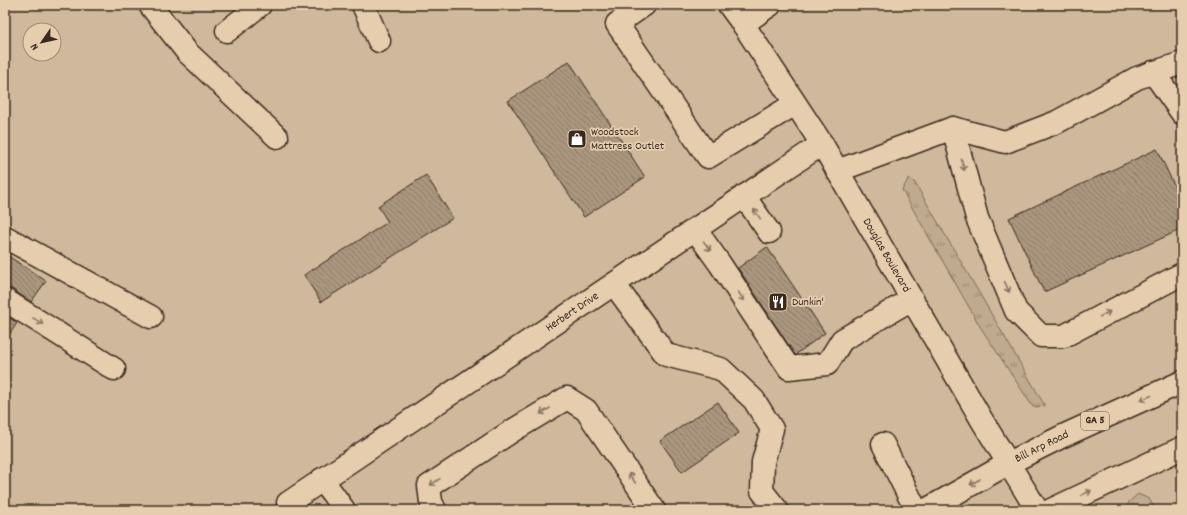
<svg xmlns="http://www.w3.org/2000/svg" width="1187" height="515" font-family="Dekko,sans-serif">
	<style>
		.built { fill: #cfb89b; fill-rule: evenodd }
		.grass { fill: url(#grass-tufts); stroke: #7e6a56 }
		.building { fill: url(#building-back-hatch); stroke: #3b2a1e }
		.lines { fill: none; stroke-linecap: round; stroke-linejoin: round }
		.minor-casing { stroke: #3b2a1e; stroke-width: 25 }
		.major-casing { stroke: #3b2a1e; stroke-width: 25 }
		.minor { stroke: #e5cdae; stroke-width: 22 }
		.major { stroke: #e5cdae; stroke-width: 22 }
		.oneway { stroke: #88735f }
		.labels { text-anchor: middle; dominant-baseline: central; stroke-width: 3.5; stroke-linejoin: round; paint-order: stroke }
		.shield { fill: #e5cdae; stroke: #6e5b49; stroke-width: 1 }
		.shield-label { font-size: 11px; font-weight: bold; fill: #3b2a1e }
		.poi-label { font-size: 12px; fill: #3b2a1e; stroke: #e5cdae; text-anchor: start }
		.street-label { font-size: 12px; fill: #3b2a1e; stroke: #e5cdae }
	</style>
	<defs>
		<pattern id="grass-tufts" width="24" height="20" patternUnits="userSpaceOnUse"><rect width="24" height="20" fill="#c0aa8f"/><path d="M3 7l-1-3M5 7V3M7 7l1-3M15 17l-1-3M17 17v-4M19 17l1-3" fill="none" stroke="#9d8b74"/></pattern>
		<pattern id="building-back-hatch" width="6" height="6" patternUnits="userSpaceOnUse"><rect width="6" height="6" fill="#ab967e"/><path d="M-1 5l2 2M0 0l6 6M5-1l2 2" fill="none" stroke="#8c7b67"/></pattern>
	</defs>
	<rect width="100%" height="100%" fill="#dec6a8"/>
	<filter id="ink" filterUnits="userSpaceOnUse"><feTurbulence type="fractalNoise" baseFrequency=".025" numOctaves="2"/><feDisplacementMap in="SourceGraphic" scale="8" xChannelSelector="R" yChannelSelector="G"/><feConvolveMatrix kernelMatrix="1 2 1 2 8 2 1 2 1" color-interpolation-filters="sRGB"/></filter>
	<g filter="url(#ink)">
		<path class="built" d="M5 5H1182V510H5ZM30 30H54V54H30Z"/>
		<path class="grass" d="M909 178 915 183 1045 406 1033 407 981 328 902 190Z
			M1138 494 1149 499 1156 510H1125L1129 502Z"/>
		<path class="building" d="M569 61 645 177 584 217 508 101Z
			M1157 149 1182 202V229L1044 292 1009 218Z
			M426 175 453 218 321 302 304 275 388 222 378 206Z
			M767 247 825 333 795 355 738 268Z
			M5 254 46 281 31 302 12 289 5 288Z
			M5 315 17 323 5 341Z
			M718 402 739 433 682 472 660 441Z"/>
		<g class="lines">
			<defs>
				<g id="minor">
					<path d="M150 5 187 52 277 137"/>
					<path d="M363 5 379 41"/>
					<path d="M644 5 617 24 708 157 795 104"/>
					<path d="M743 24 770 5"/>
					<path d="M227 31 260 5"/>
					<path d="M1153 72 1182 113"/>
					<path d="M953 128 977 218 1016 311 1041 336H1064L1182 274"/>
					<path d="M837 171 953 128 1005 142 1057 122 1137 78 1182 63"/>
					<path d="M744 196 769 232"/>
					<path d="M695 229 720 264 789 368 827 364 842 340 912 299"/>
					<path d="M5 237 151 317"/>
					<path d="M614 284 666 355 721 369 754 400 772 429 763 462 762 491 777 510"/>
					<path d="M5 300 114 369"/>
					<path d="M883 444 916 510"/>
					<path d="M322 479 344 510"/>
					<path id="s1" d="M293 510 288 503 822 144"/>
					<path d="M435 510 431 502 429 486 512 431 567 398 586 410 654 510"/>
				</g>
				<g id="major">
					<path id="s2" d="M729 5 743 24 822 144 983 422 1037 510"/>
					<path id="s3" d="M926 510 1009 463 1063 436 1182 382"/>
					<path d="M1051 510 1182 448"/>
				</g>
			</defs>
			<use href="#minor" class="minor-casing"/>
			<use href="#major" class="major-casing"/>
			<use href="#minor" class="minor"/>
			<use href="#major" class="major"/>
		</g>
		<defs><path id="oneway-shaft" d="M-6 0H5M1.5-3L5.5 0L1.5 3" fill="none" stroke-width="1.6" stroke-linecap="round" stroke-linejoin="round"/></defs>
		<g class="oneway">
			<use href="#oneway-shaft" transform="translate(963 165) rotate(75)"/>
			<use href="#oneway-shaft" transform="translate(757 214) rotate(-125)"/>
			<use href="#oneway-shaft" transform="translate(707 246) rotate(54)"/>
			<use href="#oneway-shaft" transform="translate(1007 287) rotate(67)"/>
			<use href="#oneway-shaft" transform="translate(741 296) rotate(56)"/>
			<use href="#oneway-shaft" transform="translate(1105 314) rotate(-28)"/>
			<use href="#oneway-shaft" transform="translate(38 321) rotate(32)"/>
			<use href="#oneway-shaft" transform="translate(1146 398) rotate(156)"/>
			<use href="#oneway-shaft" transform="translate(545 411) rotate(150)"/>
			<use href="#oneway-shaft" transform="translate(632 478) rotate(-124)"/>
			<use href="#oneway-shaft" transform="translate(435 482) rotate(146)"/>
			<use href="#oneway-shaft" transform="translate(975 482) rotate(150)"/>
			<use href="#oneway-shaft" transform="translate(1086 493) rotate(-26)"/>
		</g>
	</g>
	<defs>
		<symbol id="shop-square" viewBox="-11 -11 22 22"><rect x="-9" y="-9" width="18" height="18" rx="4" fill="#3b2a1e" stroke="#e5cdae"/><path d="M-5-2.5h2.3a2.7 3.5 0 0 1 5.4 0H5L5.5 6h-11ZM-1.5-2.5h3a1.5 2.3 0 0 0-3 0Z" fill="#fff"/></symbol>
		<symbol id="restaurant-square" viewBox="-11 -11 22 22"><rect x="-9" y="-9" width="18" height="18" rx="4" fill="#3b2a1e" stroke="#e5cdae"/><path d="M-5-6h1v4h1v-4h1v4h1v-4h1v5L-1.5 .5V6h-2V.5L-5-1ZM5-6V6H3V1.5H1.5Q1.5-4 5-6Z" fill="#fff"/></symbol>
	</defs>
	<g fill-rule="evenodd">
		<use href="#shop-square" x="566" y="128" width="22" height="22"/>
		<use href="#restaurant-square" x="767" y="291" width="22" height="22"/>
	</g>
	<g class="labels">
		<rect class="shield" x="1081" y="412" width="28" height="18" rx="3"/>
		<g class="shield-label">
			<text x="1095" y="421">GA 5</text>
		</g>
		<g class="poi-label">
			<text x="591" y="132">Woodstock<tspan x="591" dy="14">Mattress Outlet</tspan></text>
			<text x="792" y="302">Dunkin'</text>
		</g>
		<g class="street-label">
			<text stroke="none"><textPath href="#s2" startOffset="296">Douglas Boulevard</textPath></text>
			<text stroke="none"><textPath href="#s1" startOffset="351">Herbert Drive</textPath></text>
			<text stroke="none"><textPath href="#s3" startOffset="132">Bill Arp Road</textPath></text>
		</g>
	</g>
	<rect width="1187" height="515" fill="none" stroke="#e5cdae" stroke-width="20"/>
	<rect x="10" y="10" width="1167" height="495" fill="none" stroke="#3b2a1e" stroke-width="1.5" filter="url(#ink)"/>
	<g transform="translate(42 42) rotate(236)"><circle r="19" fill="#e5cdae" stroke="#a18c74"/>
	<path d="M0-3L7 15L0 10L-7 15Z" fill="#3b2a1e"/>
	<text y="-6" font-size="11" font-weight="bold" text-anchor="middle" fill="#3b2a1e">N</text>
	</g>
</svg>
